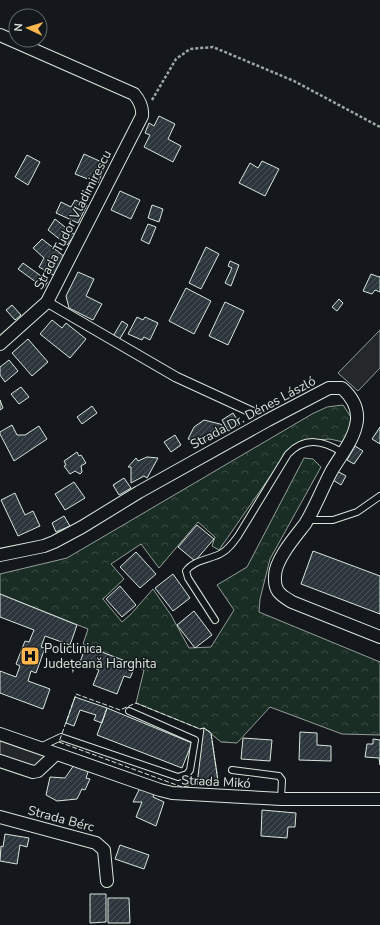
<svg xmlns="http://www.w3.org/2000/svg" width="380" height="925" font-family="'Nunito Sans',sans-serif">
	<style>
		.forest { fill: url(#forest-crowns); stroke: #939e99 }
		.parking { fill: #24282b; stroke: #939e99 }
		.building { fill: url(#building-hatch); stroke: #d8e6dc }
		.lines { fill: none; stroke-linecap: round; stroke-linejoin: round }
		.service-casing { stroke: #d8e6dc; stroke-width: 8 }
		.pedestrian-casing { stroke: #d8e6dc; stroke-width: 11 }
		.minor-casing { stroke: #d8e6dc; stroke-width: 14 }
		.path { stroke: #9da8a2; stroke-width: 2.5; stroke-dasharray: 3 2; stroke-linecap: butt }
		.service { stroke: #14181c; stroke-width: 6 }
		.pedestrian { stroke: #14181c; stroke-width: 9 }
		.minor { stroke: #14181c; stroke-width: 12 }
		.fence { stroke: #d8e6dc; stroke-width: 1; stroke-dasharray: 5 2; stroke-linecap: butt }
		.labels { text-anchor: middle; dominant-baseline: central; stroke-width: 3; stroke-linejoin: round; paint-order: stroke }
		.street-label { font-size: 13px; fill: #d8e6dc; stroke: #14181c }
		.poi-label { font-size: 13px; fill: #d8e6dc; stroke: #14181c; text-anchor: start }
	</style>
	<defs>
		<pattern id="forest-crowns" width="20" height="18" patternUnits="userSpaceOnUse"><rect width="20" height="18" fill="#1a2d24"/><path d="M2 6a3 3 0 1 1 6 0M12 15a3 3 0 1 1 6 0" fill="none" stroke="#3b4b43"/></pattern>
		<pattern id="building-hatch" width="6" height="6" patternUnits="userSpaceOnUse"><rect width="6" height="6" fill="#2c363c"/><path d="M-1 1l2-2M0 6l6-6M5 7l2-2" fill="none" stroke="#4a5358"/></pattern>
	</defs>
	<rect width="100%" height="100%" fill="#14181c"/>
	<path class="forest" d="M343 405 351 417 349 430 343 442 330 439 316 440 285 455 219 550 212 546 215 537 198 522 159 568 141 544 111 564 124 579 103 599 122 622 131 614 153 589 171 615 189 648 211 647 234 610 217 585 247 567 304 458 313 459 321 467 270 559 260 599 259 612 380 662V735L342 734 270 707 237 743 221 742 204 728 200 729 136 703 144 670 83 644 88 629 0 594V574L67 558 312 414 327 407Z"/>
	<path class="parking" d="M380 330V368L358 391 338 373Z
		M0 734 56 754 38 771 0 761Z"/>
	<path class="building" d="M159 116 175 124 168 139 181 146 173 162 144 147 150 135 145 133 149 123 154 126Z
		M84 154 106 164 98 183 75 174Z
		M27 155 40 162 28 185 15 177Z
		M262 161 279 169 265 196 239 183 250 163 258 168Z
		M120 191 140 200 131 219 111 210Z
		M75 200 87 205 78 223 56 213 61 202 71 207Z
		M152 205 163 209 159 222 148 218Z
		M55 219 75 235 67 245 48 230Z
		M148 224 156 227 149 244 141 240Z
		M42 239 65 257 55 276 39 267 44 258 33 248Z
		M206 247 219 254 201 289 189 283Z
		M230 261 239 265 231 286 225 283 232 268 228 266Z
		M23 263 48 281 44 288 18 269Z
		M78 272 94 279 86 296 102 304 93 320 69 308 66 296Z
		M371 274 379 277 380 276V292L375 290 372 294 363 291Z
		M186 288 211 301 194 334 169 321Z
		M339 299 343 303 337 311 332 307Z
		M225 302 244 311 228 345 209 336Z
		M12 305 21 315 15 320 6 310Z
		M137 317 143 320 145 317 158 323 150 340 144 337 142 340 128 334Z
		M52 320 62 328 66 323 86 339 70 358 40 334Z
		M122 321 128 325 118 342 112 338Z
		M28 339 48 362 32 376 12 353Z
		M9 360 18 371 5 382 0 375V367Z
		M21 387 29 397 19 404 11 394Z
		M0 400 3 408 0 410Z
		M92 406 97 413 82 424 77 417Z
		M233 413 240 424 228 431 222 420Z
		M204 420 220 424 222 425 217 435 204 442 188 439 194 427Z
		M12 425 17 435H25L39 426 47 439 14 461 0 434V432Z
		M380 427V444L372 439Z
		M175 435 181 445 171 452 164 442Z
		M355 446 363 451 354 464 347 460Z
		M77 452 79 456 81 455 86 463 81 466 82 472 80 474 75 471 70 474 64 466 66 465 64 461Z
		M147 457 158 458 147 478 144 476 131 483V467H128L136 458 138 461Z
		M337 471 346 476 341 485 333 480Z
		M124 478 131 488 119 495 113 485Z
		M74 482 85 498 65 510 55 494Z
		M15 493 25 515 33 511 40 526 18 536 1 500Z
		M64 516 70 526 56 532 52 523Z
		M197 525 214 539 195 561 178 547Z
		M313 551 380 576V614L301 584Z
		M136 552 156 574 140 588 120 567Z
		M173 574 190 598 173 611 155 588Z
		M120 586 136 605 122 617 106 599Z
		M0 594 77 625 70 645 45 636 41 647 45 648 36 673 31 671 28 681 50 689 43 709 0 693V671L16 677 20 666 16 664 25 641 29 642 34 630 0 617Z
		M194 611 212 635 195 648 177 625Z
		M86 646 136 665 130 678 124 676 117 694 93 685 99 670 80 662Z
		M75 697 107 708 102 723 94 720 96 715 80 710 74 726 66 723Z
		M107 708 192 743 182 768 97 735Z
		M204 728 211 733 218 781 197 784Z
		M300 732 317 733V745L331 746V761L299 760Z
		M243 738 272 740 270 761 241 759Z
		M373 739 380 740V765L379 758 365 757 367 744H373Z
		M74 765 89 769 86 778 90 779 85 790 82 789 77 799 57 801 46 795 50 777 65 778Z
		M140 788 154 793 153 797 164 802 156 826 136 817 142 802H133Z
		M262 810 296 813 295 827H288L287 838 261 836Z
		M5 834 29 838 27 847 20 845 17 864 0 861 1 846 3 847Z
		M120 845 149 855 144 869 115 859Z
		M90 894H106V922L90 923Z
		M108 898H129L130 923H108Z"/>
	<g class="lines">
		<defs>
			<path id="service" d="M308 520H333L357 512 380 496
				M215 620 188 578 186 571C194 560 208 560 220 554 228 550 233 543 238 536L288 454C305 436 323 441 342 452
				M40 747 61 737 178 777 187 774 190 770 195 740 129 711
				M232 770 279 776 282 780 281 799"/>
			<path id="pedestrian" d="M47 302 176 377 252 412"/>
			<path id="minor" d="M0 35 134 94C140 101 143 107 142 116L47 302 0 344
				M0 555 44 546 54 542 82 527 139 492 268 420 329 388H342C351 396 358 407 357 420 355 439 340 456 331 472 322 489 315 508 305 524 295 537 275 560 275 576 274 592 281 595 292 602L380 637
				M0 734 160 790 172 793 281 799H380
				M0 761 33 772 38 771 56 754
				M0 817 96 843 104 850 107 881"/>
		</defs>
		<use href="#service" class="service-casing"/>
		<use href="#pedestrian" class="pedestrian-casing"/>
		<use href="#minor" class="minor-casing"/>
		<path class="path" d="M152 100 176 59 190 49 213 47 294 81 380 127"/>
		<use href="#service" class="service"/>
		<use href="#pedestrian" class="pedestrian"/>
		<use href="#minor" class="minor"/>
		<path class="fence" d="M76 694 120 710 136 703 200 729 204 728 211 733 218 781 182 787 59 742Z"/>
	</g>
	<defs>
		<symbol id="hospital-square" viewBox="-11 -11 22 22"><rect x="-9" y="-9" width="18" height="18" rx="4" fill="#ffb74d" stroke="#14181c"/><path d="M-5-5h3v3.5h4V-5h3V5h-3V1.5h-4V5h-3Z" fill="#111"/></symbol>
	</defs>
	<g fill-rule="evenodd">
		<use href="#hospital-square" x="19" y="645" width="22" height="22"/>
	</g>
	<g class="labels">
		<g class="street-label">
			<text transform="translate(73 220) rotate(-63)">Strada Tudor Vladimirescu</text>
			<text transform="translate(253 413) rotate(-28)">Strada Dr. Dénes László</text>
			<text transform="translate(216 782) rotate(3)">Strada Mikó</text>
			<text transform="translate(61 819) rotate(15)">Strada Bérc</text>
		</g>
		<g class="poi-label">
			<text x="44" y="649">Policlinica<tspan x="44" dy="15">Județeană Harghita</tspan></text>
		</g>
	</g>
	<g transform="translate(28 28) rotate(274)"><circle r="19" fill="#14181c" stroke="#626a69"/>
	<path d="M0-3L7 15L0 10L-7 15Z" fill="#ffb74d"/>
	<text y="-6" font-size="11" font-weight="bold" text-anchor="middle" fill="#d8e6dc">N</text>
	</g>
</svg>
